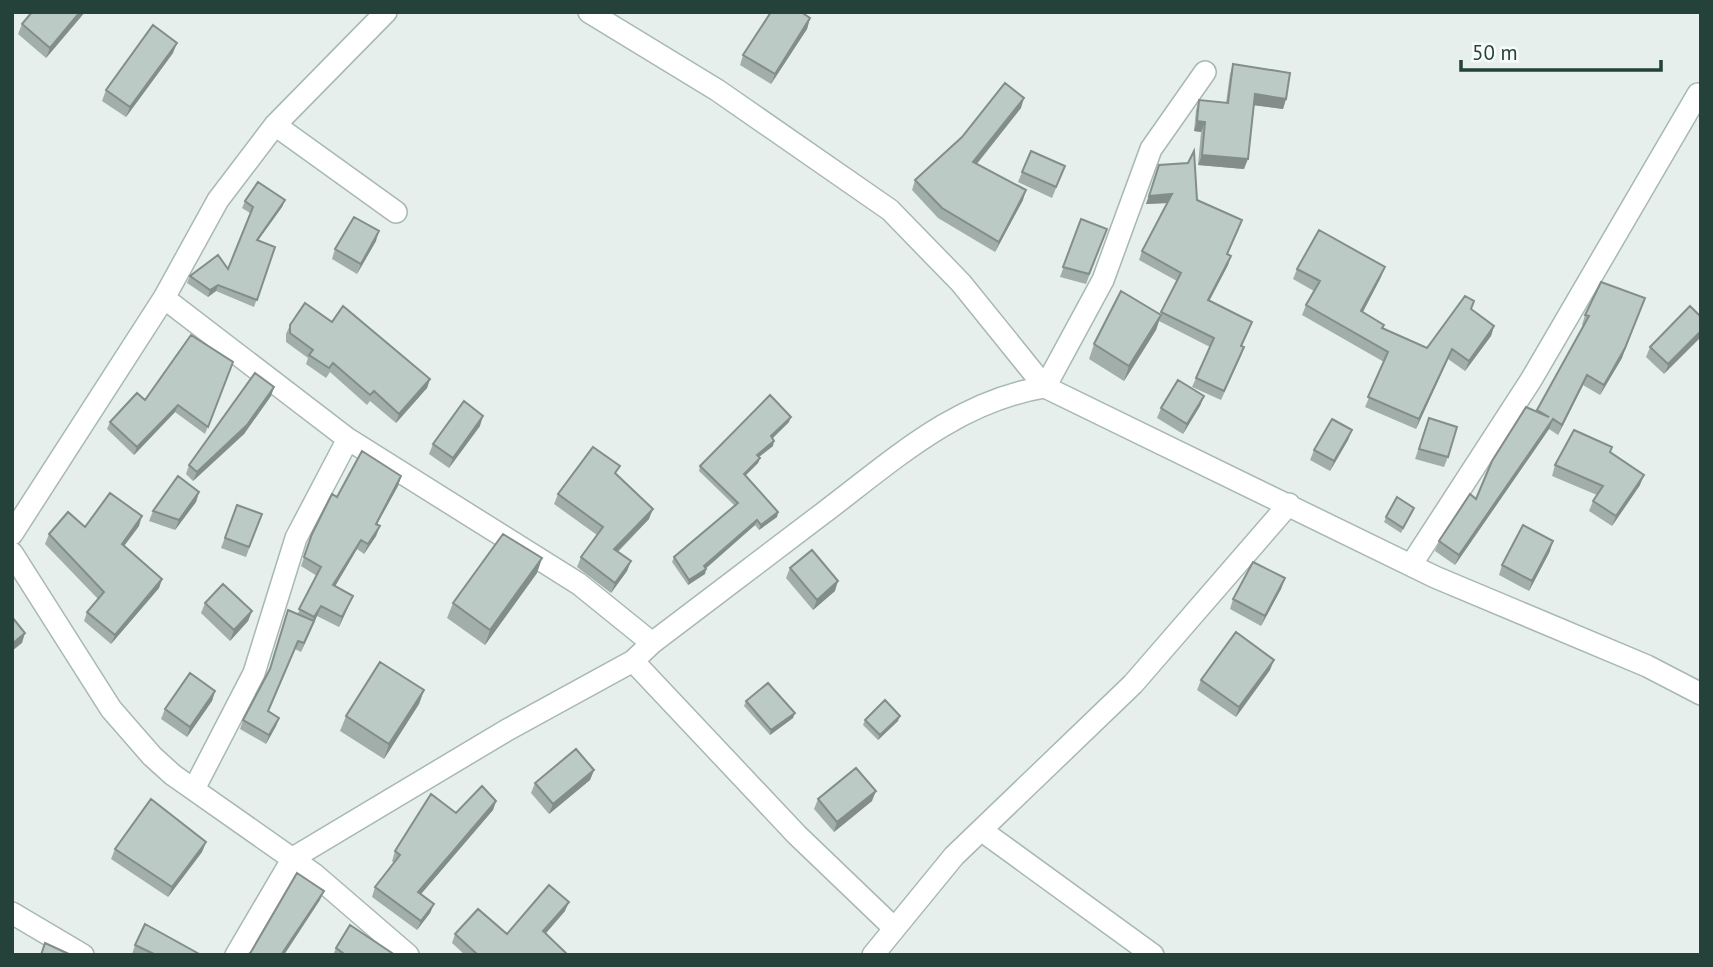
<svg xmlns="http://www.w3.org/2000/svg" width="1713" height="967" font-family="'PT Sans',sans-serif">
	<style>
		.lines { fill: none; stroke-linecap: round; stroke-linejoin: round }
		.minor-casing { stroke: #a8b8b2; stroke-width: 24 }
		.minor { stroke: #fff; stroke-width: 21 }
		.wall { fill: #a1aea9 }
		.shaded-wall { fill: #838d89 }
		.building { fill: #bbcac4; stroke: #838d89; stroke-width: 2 }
	</style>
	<rect width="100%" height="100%" fill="#e6efeb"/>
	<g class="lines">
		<defs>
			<path id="minor" d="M589 12 717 90 890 210 961 283 1045 387 1435 577 1647 666 1701 694
				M275 125 396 212
				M164 298 348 439 579 584 652 643
				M12 534 164 298 218 200 275 125 386 12
				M12 553 111 709 152 756 173 775 314 874 408 955
				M1411 565 1531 380 1698 94
				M633 661 797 835 894 928
				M194 789 254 673 296 538 348 439
				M981 830 1153 955
				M12 913 83 955
				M236 955 293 858 507 730 633 661 652 643C709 600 765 557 822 514 891 462 956 401 1045 387L1103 280 1151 149 1205 72
				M873 955 954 856 1133 684 1289 504"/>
		</defs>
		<use href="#minor" class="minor-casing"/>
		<use href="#minor" class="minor"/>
	</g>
	<path class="wall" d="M32 12H85L46 58 18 34 22 24Z
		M810 18 807 29 771 84 740 65 743 55Z
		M173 53 126 117 102 101 106 90Z
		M1233 64 1286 99 1283 109 1254 105 1244 169 1198 165 1201 132 1194 131 1196 110 1199 100 1226 103 1230 74Z
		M1021 108 977 164 1023 200 995 252 938 218 912 190 915 180Z
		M1159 165 1197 200 1239 229 1227 254 1231 256 1228 265 1209 301 1249 330 1241 346 1244 347 1241 356 1221 400 1192 387 1210 347 1159 321 1156 330 1124 381 1089 359 1094 344 1160 315 1177 281 1139 260 1142 251 1167 203 1146 204Z
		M1022 172 1061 176 1052 198 1018 182Z
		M285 200 282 207 258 240 275 247 254 307 216 291 208 297 187 283 190 276 228 269 250 213 242 208 245 201Z
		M1081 219 1107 229 1086 284 1060 277Z
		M376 241 357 274 332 259 335 249Z
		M1297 269 1381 277 1363 312 1384 325 1383 328 1427 348 1471 309 1494 326 1491 336 1465 371 1448 359 1416 429 1365 407 1384 362 1302 315 1306 305 1314 291 1293 279Z
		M1601 282 1622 358 1600 395 1583 385 1558 435 1549 429 1455 565 1435 551 1439 541 1476 499 1537 411 1584 326 1582 325 1585 315Z
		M1690 306 1664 374 1646 357 1650 347Z
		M332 322 430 379 427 388 396 423 370 401 367 405 330 372 326 378 306 364 308 358 286 342V334L290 325Z
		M233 362 205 434 175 412 134 455 107 429 110 422 145 400Z
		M274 387 271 396 244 434 193 481 186 474 189 465Z
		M1204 396 1200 406 1183 434 1157 418 1161 408Z
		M789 422 772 438 773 446 759 457 760 458 758 463 745 476 778 512 777 517 759 530 755 525 706 568 705 574 688 585 672 562 674 557 735 506 699 471 700 466Z
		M480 426 449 468 429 454 433 444Z
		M1425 429 1448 457 1444 467 1415 459Z
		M1352 430 1348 440 1330 471 1310 460 1314 450Z
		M1610 452 1640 485 1612 526 1589 511 1593 501 1597 495 1552 476 1555 465Z
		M617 475 649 519 618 552 631 561 627 571 611 593 577 567 581 557 597 535 554 504 558 494Z
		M401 476 398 486 377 524 380 526 376 536 364 554 357 549 335 586 353 596 339 627 317 616 301 652 295 649 269 711 279 718 276 726 266 744 240 729 243 720 317 576 301 566 312 534 337 497Z
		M199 492 196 502 175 530 149 521 153 511Z
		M237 505 262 514 246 557 221 548Z
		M1414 508 1401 533 1384 522 1386 517Z
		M139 526 124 546 162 579 159 588 111 644 84 621 87 612 98 599 45 544 49 534 85 527Z
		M1550 551 1529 591 1499 575 1502 565Z
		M542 558 537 573 485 645 447 618 453 603Z
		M790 568 835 591 813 610 786 578Z
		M1285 578 1281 589 1261 626 1230 609 1233 599Z
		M205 603 252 611 248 621 230 641 201 613Z
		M1270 670 1236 717 1197 690 1201 680Z
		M424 690 419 704 384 759 340 731 346 716Z
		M215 691 212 701 187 737 161 719 165 709Z
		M746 701 793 718 770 735 744 706Z
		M865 720 898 721 878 740 863 725Z
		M594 770 590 780 549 814 531 793 535 783Z
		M818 799 872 801 834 832 814 809Z
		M496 801 493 810 421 894 434 904 430 913 417 930 372 897 375 887 394 863 392 861 395 851 456 813Z
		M206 842 202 852 168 897 111 859 115 849Z
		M565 911 546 933 568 955H465L452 943 455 934H507Z
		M135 945 201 955H133L132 954Z
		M336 948 395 955H333Z"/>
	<path class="shaded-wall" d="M80 12H85L46 58 50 48Z
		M810 18 807 29 771 84 775 74Z
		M177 43 173 53 126 117 130 107Z
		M1255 94 1286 99 1283 109 1252 105Z
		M1024 98 1021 108 970 172 973 162Z
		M1197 121 1205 122 1201 132 1194 131Z
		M1202 155 1248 159 1244 169 1198 165Z
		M1026 190 1023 200 995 252 999 242Z
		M1172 194 1168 203 1146 204 1149 196Z
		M285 200 282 207 254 246 257 240Z
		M379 231 376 241 357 274 361 264Z
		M1231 256 1228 265 1205 309 1208 300Z
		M1385 267 1381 277 1358 321 1361 311Z
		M218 285 216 291 208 297 210 290Z
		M1641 308 1622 358 1600 395 1604 385Z
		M1161 315 1156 330 1124 381 1129 366Z
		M1494 326 1491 336 1465 371 1469 361Z
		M1701 331V337L1664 374 1668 364Z
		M1452 349 1448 359 1416 429 1419 419Z
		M1587 375 1583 385 1558 435 1562 425Z
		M430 379 427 388 396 423 399 414Z
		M274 387 271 396 244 434 193 481 197 472Z
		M1204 396 1200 406 1183 434 1187 424Z
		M178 405 175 412 134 455 137 447Z
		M483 416 480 426 449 468 453 458Z
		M791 417 789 422 769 442 771 436Z
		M1553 419 1549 429 1455 565 1459 555Z
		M1352 430 1348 440 1330 471 1334 461Z
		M774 441 773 446 755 460 757 455Z
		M760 458 758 463 742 479 744 474Z
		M1644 475 1640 485 1612 526 1616 516Z
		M401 476 398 486 372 533 376 524Z
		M199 492 196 502 175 530 179 520Z
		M653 509 649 519 610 559 614 549Z
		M778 512 777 517 759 530 761 525Z
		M142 516 139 526 118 554 122 544Z
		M757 520 755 525 703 571 704 566Z
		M380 526 376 536 364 554 368 544Z
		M361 540 357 549 330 595 333 585Z
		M1553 541 1550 551 1529 591 1532 581Z
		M542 558 537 573 485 645 490 630Z
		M631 561 627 571 611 593 615 583Z
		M706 569 705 574 688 585 689 580Z
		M1285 578 1281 589 1261 626 1265 616Z
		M162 579 159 588 111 644 115 635Z
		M838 581 835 591 813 610 817 600Z
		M353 596 349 605 339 627 342 617Z
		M321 606 317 616 301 652 314 617Z
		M252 611 248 621 230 641 234 630Z
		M25 633 22 643 12 651V644Z
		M1274 660 1270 670 1236 717 1239 707Z
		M424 690 419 704 384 759 389 744Z
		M215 691 212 701 187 737 190 727Z
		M795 713 793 718 770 735 771 730Z
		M900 716 898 721 878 740 880 735Z
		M279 718 276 726 266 744 269 735Z
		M594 770 590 780 549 814 553 804Z
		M876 791 872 801 834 832 837 822Z
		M496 801 493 810 415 901 418 892Z
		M206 842 202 852 168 897 172 887Z
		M324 891 320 900 284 955H281Z
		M569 902 565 911 540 940 543 931Z
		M434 904 430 913 417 930 421 921Z"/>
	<path class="building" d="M32 12H80L50 48 22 24Z
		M771 12H801L810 18 775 74 743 55Z
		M153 25 177 43 130 107 106 90Z
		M1233 64 1290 73 1286 99 1255 94 1248 159 1202 155 1205 122 1197 121 1199 100 1228 103Z
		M1005 83 1024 98 973 162 1026 190 999 242 942 208 915 180 962 137Z
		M1031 151 1065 166 1056 187 1022 172Z
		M1194 151 1197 200 1242 220 1227 254 1231 256 1208 300 1252 322 1241 346 1244 347 1224 391 1196 378 1214 338 1161 312 1181 273 1142 251 1172 194 1149 196 1159 165 1188 163Z
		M258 182 285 200 257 240 275 247 257 300 218 285 210 290 190 276 218 255 228 269 253 207 245 201Z
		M354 217 379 231 361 264 335 249Z
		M1081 219 1107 229 1089 274 1063 267Z
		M1319 230 1385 267 1361 311 1384 325 1382 328 1427 348 1465 296 1474 301 1471 309 1494 326 1469 361 1452 349 1419 419 1368 397 1388 352 1306 305 1320 281 1297 269Z
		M1601 282 1645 298 1625 348 1604 385 1587 375 1562 425 1553 419 1459 555 1439 541 1470 494 1476 499 1492 461 1526 407 1549 417 1537 410 1589 316 1585 315Z
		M1121 291 1161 315 1129 366 1094 344Z
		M305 303 332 322 343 306 430 379 399 414 374 391 370 395 333 363 329 368 309 355 313 350 290 333V325Z
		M1690 306 1701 317V331L1668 364 1650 347Z
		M191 335 233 362 208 427 178 405 137 447 110 422 137 393 145 400Z
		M255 373 274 387 247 425 197 472 189 465Z
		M1178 380 1204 396 1187 424 1161 408Z
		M770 395 791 417 771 436 774 441 757 455 760 458 744 474 778 512 761 525 757 520 704 566 706 569 689 580 674 557 738 503 700 466Z
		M464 401 483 416 453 458 433 444Z
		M1429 418 1457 427 1448 457 1419 449Z
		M1332 419 1352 430 1334 461 1314 450Z
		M1574 430 1612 447 1610 452 1644 475 1616 516 1593 501 1603 486 1555 465Z
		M593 447 620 466 615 473 653 509 614 549 631 561 615 583 581 557 603 527 558 494Z
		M362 451 401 476 376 524 380 526 368 544 361 540 333 585 353 596 342 617 321 606 314 617 299 609 321 567 304 557 312 534 332 494 337 497Z
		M178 476 199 492 179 520 153 511Z
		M110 493 142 516 122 544 162 579 115 635 87 612 104 592 49 534 68 512 85 527Z
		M1397 497 1414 508 1403 528 1386 517Z
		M237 505 262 514 249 547 225 538Z
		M1523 525 1553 541 1532 581 1502 565Z
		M503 534 542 558 490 630 453 603Z
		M812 550 838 581 817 600 790 568Z
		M1253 562 1285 578 1265 616 1233 599Z
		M223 584 252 611 234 630 205 603Z
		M288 610 314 621 304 643 298 641 268 711 279 718 269 735 243 720 270 669Z
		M12 617 25 633 12 644Z
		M1236 632 1274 660 1239 707 1201 680Z
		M380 662 424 690 389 744 346 716Z
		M190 673 215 691 190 727 165 709Z
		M768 683 795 713 771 730 746 701Z
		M885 700 900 716 880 735 865 720Z
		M576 749 594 770 553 804 535 783Z
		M856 768 876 791 837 822 818 799Z
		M482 786 496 801 418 892 434 904 421 921 375 887 400 855 395 851 431 794 456 813Z
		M151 799 206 842 172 887 115 849Z
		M297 873 324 891 281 955H248L251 952Z
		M549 885 569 902 543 931 568 955H478L455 934 478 909 507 934Z
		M145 924 201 955H156L135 945Z
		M350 925 395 955H342L343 953 336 948Z
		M45 943 71 955H41Z"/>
	<rect width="1713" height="967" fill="none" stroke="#24423a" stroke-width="28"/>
	<path d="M1461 60v10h200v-10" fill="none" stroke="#24423a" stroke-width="3.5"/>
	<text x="1472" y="60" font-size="21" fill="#24423a" stroke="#f7fbf9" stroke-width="5" paint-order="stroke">50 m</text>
</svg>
